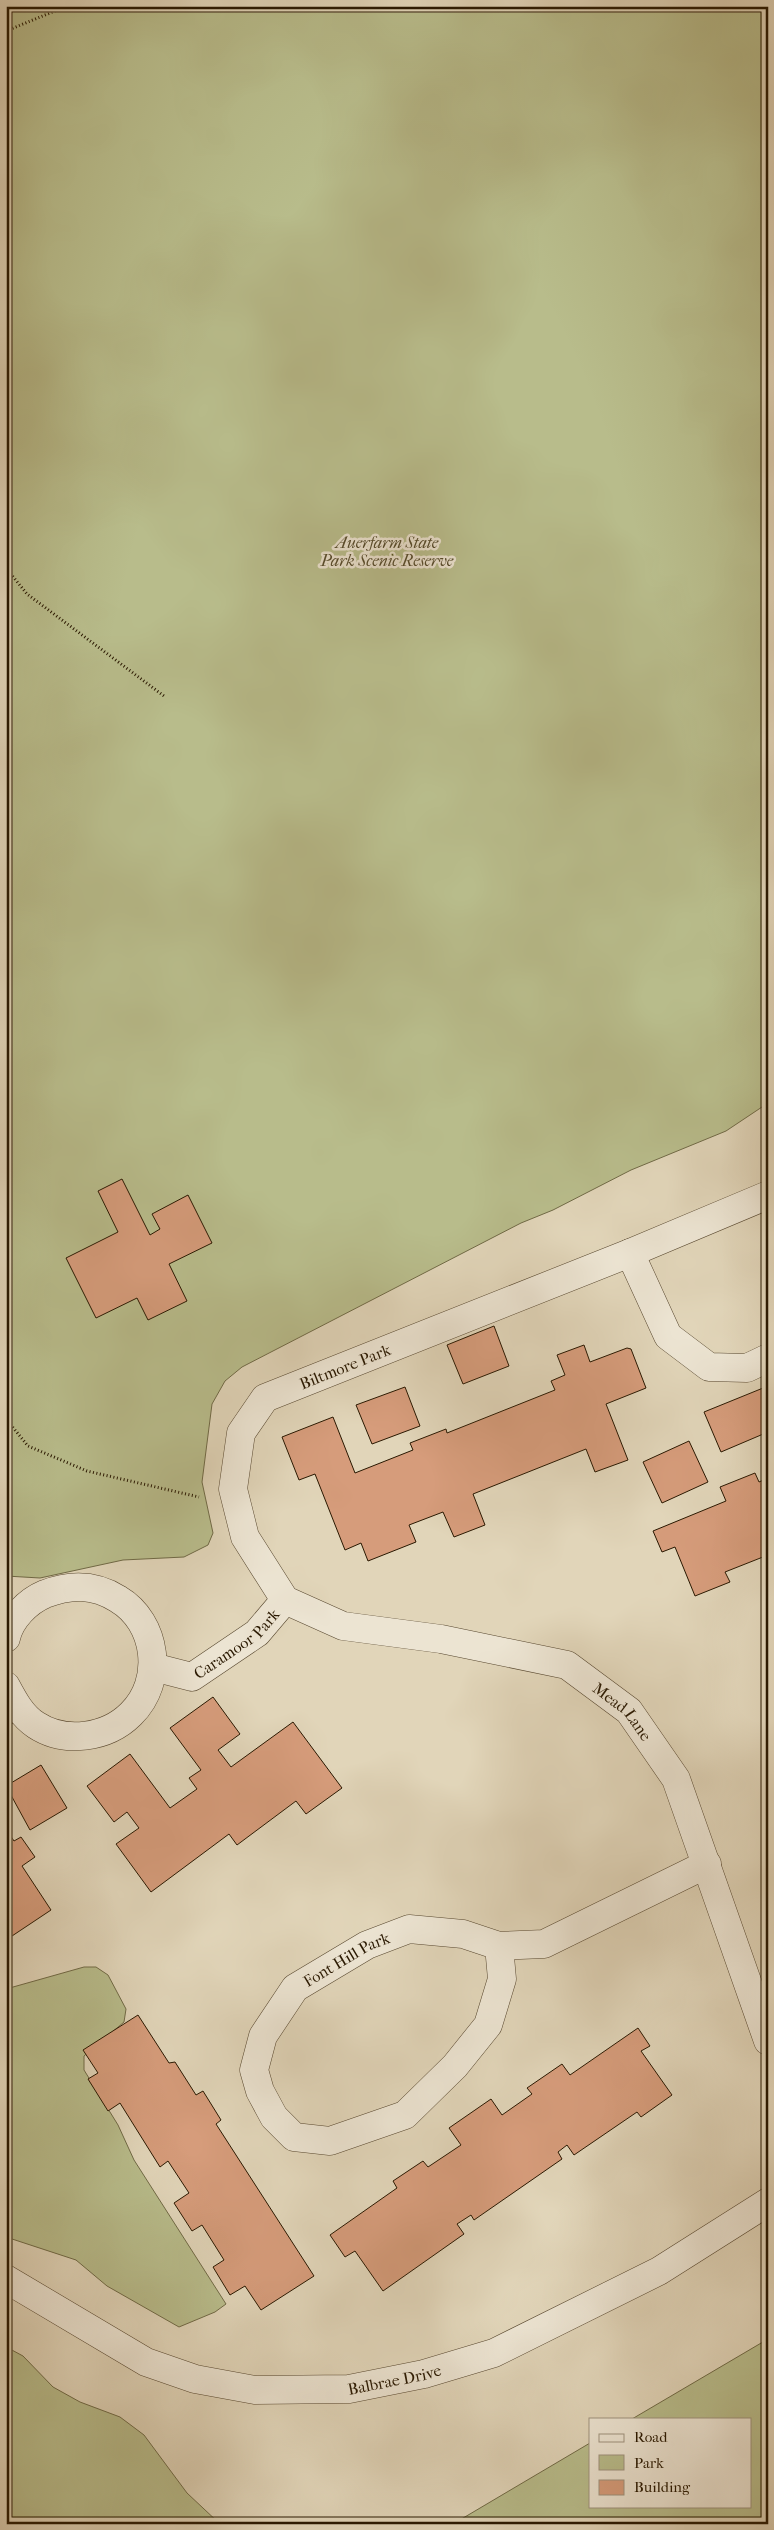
<svg xmlns="http://www.w3.org/2000/svg" width="774" height="2530" font-family="'IM FELL French Canon',serif">
	<style>
		.green { fill: #b8bc8b; stroke: #706a46 }
		.building { fill: #d69c7b; stroke: #291801 }
		.lines { fill: none; stroke-linecap: round; stroke-linejoin: round }
		.minor-casing { stroke: #57472f; stroke-width: 29 }
		.path { stroke: #291801; stroke-width: 3; stroke-dasharray: 1 2.5; stroke-linecap: butt }
		.minor { stroke: #ece4d2; stroke-width: 28 }
		.labels { text-anchor: middle; dominant-baseline: central; stroke-width: 5; stroke-linejoin: round; paint-order: stroke }
		.park-label { font-size: 16px; font-style: italic; fill: #54492a; stroke: #ece4d2 }
		.street-label { font-size: 16px; fill: #291801; stroke: #ece4d2 }
	</style>
	<rect width="100%" height="100%" fill="#e1d5b9"/>
	<filter id="stains"><feTurbulence type="fractalNoise" baseFrequency=".004" numOctaves="4"/><feColorMatrix values="0 0 0 0 .2 0 0 0 0 .09 0 0 0 0 .02 0 0 0 .5 -.17"/></filter>
	<radialGradient id="worn" r=".72"><stop offset=".6" stop-color="#630" stop-opacity="0"/><stop offset="1" stop-color="#630" stop-opacity=".3"/></radialGradient>
	<path class="green" d="M6 6H768V1103L726 1131 631 1170 553 1210 521 1223 242 1367 225 1381 212 1404 202 1482 213 1533 208 1545 184 1557 123 1560 40 1578 6 1576Z
		M84 1967H96L108 1975 126 2009 124 2022 84 2056V2070L118 2125 134 2160 226 2304 215 2312 179 2327 107 2286 76 2260 6 2237V1989Z
		M768 2339V2524H453L590 2443V2506H750V2419H632Z
		M10 2349 23 2356 53 2387 80 2402 120 2417 144 2435 187 2493 220 2524H6V2350Z"/>
	<path class="building" d="M122 1179 150 1235 160 1229 152 1214 188 1195 212 1243 169 1264 187 1301 148 1320 137 1298 96 1318 66 1258 118 1232 98 1191Z
		M494 1326 509 1366 463 1384 447 1345Z
		M584 1345 590 1362 627 1348 631 1349 646 1388 606 1404 628 1460 595 1472 586 1449 473 1494 485 1525 454 1537 443 1512 409 1525 416 1542 368 1561 361 1543 345 1550 315 1474 299 1480 282 1437 333 1417 355 1473 413 1450 410 1443 446 1429 447 1433 555 1390 551 1381 565 1375 557 1355Z
		M768 1386V1432L721 1452 704 1412Z
		M405 1387 420 1426 372 1444 356 1405Z
		M689 1441 708 1482 662 1503 643 1462Z
		M755 1473 759 1482 768 1478V1555L725 1572 730 1582 695 1596 675 1547 662 1552 653 1531 726 1501 720 1487Z
		M213 1697 240 1734 218 1750 231 1767 293 1722 342 1788 306 1814 296 1801 237 1845 229 1834 151 1892 116 1844 139 1828 127 1812 114 1822 87 1786 130 1754 170 1808 197 1789 189 1778 201 1770 170 1728Z
		M6 1713 13 1723 6 1728Z
		M41 1765 67 1808 30 1830 6 1786Z
		M6 1808 11 1816 6 1819Z
		M6 1829 14 1841 21 1837 35 1857 22 1866 51 1910 6 1940Z
		M138 2015 169 2063 175 2062 196 2095 203 2091 221 2120 216 2124 314 2276 261 2310 245 2286 230 2295 213 2267 224 2260 202 2225 192 2231 174 2203 189 2193 168 2161 160 2167 120 2103 108 2111 88 2079 98 2073 83 2050Z
		M638 2028 650 2046 641 2051 672 2095 641 2117 637 2112 574 2155 567 2145 558 2152 562 2159 474 2220 471 2215 457 2224 464 2234 383 2291 355 2251 345 2257 330 2235 397 2188 393 2181 423 2161 428 2167 461 2145 449 2128 491 2099 502 2115 532 2094 527 2088 562 2064 570 2075Z"/>
	<g class="lines">
		<defs>
			<g id="minor">
				<path d="M630 1253 668 1336 709 1367 747 1368 768 1358"/>
				<path id="s1" d="M285 1600 245 1537 233 1489 241 1433 265 1398 630 1253 768 1195"/>
				<path id="s2" d="M285 1600 343 1626 441 1639 567 1665 629 1711 676 1779 768 2041"/>
				<path d="M6 1638C10 1619 28 1601 45 1594 71 1584 94 1584 118 1599 157 1622 165 1681 131 1714 107 1738 65 1744 36 1725 22 1716 14 1701 6 1686"/>
				<path id="s3" d="M153 1667 192 1677 257 1633 285 1600"/>
				<path id="s4" d="M499 1946 502 1979 488 2025 455 2066 405 2115 330 2141 294 2137 274 2117 260 2091 254 2070 263 2036 295 1988 367 1945 409 1929 463 1934 499 1946 544 1944 707 1864"/>
				<path id="s5" d="M6 2279 146 2362 195 2379 255 2390 349 2389 424 2374 494 2353 659 2271 768 2202"/>
			</g>
		</defs>
		<use href="#minor" class="minor-casing"/>
		<path class="path" d="M6 31 67 6
			M6 568 27 594 164 696
			M6 1419 28 1446 87 1471 199 1497"/>
		<use href="#minor" class="minor"/>
	</g>
	<g class="labels">
		<g class="park-label">
			<text x="387" y="542">Auerfarm State<tspan x="387" dy="18">Park Scenic Reserve</tspan></text>
		</g>
		<g class="street-label">
			<text stroke="none"><textPath href="#s1" startOffset="309">Biltmore Park</textPath></text>
			<text stroke="none"><textPath href="#s3" startOffset="96">Caramoor Park</textPath></text>
			<text stroke="none"><textPath href="#s2" startOffset="364">Mead Lane</textPath></text>
			<text stroke="none"><textPath href="#s4" startOffset="551">Font Hill Park</textPath></text>
			<text stroke="none"><textPath href="#s5" startOffset="416">Balbrae Drive</textPath></text>
		</g>
	</g>
	<rect width="774" height="2530" fill="none" stroke="#e1d5b9" stroke-width="25"/>
	<rect x="8" y="8" width="759" height="2515" fill="none" stroke="#291801" stroke-width="2.5"/>
	<rect x="12" y="12" width="749" height="2505" fill="none" stroke="#291801"/>
	<rect x="589" y="2418" width="162" height="90" fill="#ece4d2" stroke="#9e927e"/>
	<rect x="599" y="2434" width="25" height="8" fill="#ece4d2" stroke="#9e927e"/>
	<text x="634" y="2442" font-size="15" fill="#291801">Road</text>
	<rect x="599" y="2455" width="25" height="15" fill="#b8bc8b" stroke="#9e927e"/>
	<text x="634" y="2468" font-size="15" fill="#291801">Park</text>
	<rect x="599" y="2480" width="25" height="15" fill="#d69c7b" stroke="#9e927e"/>
	<text x="634" y="2492" font-size="15" fill="#291801">Building</text>
	<rect width="100%" height="100%" filter="url(#stains)"/>
	<rect width="100%" height="100%" fill="url(#worn)"/>
</svg>
